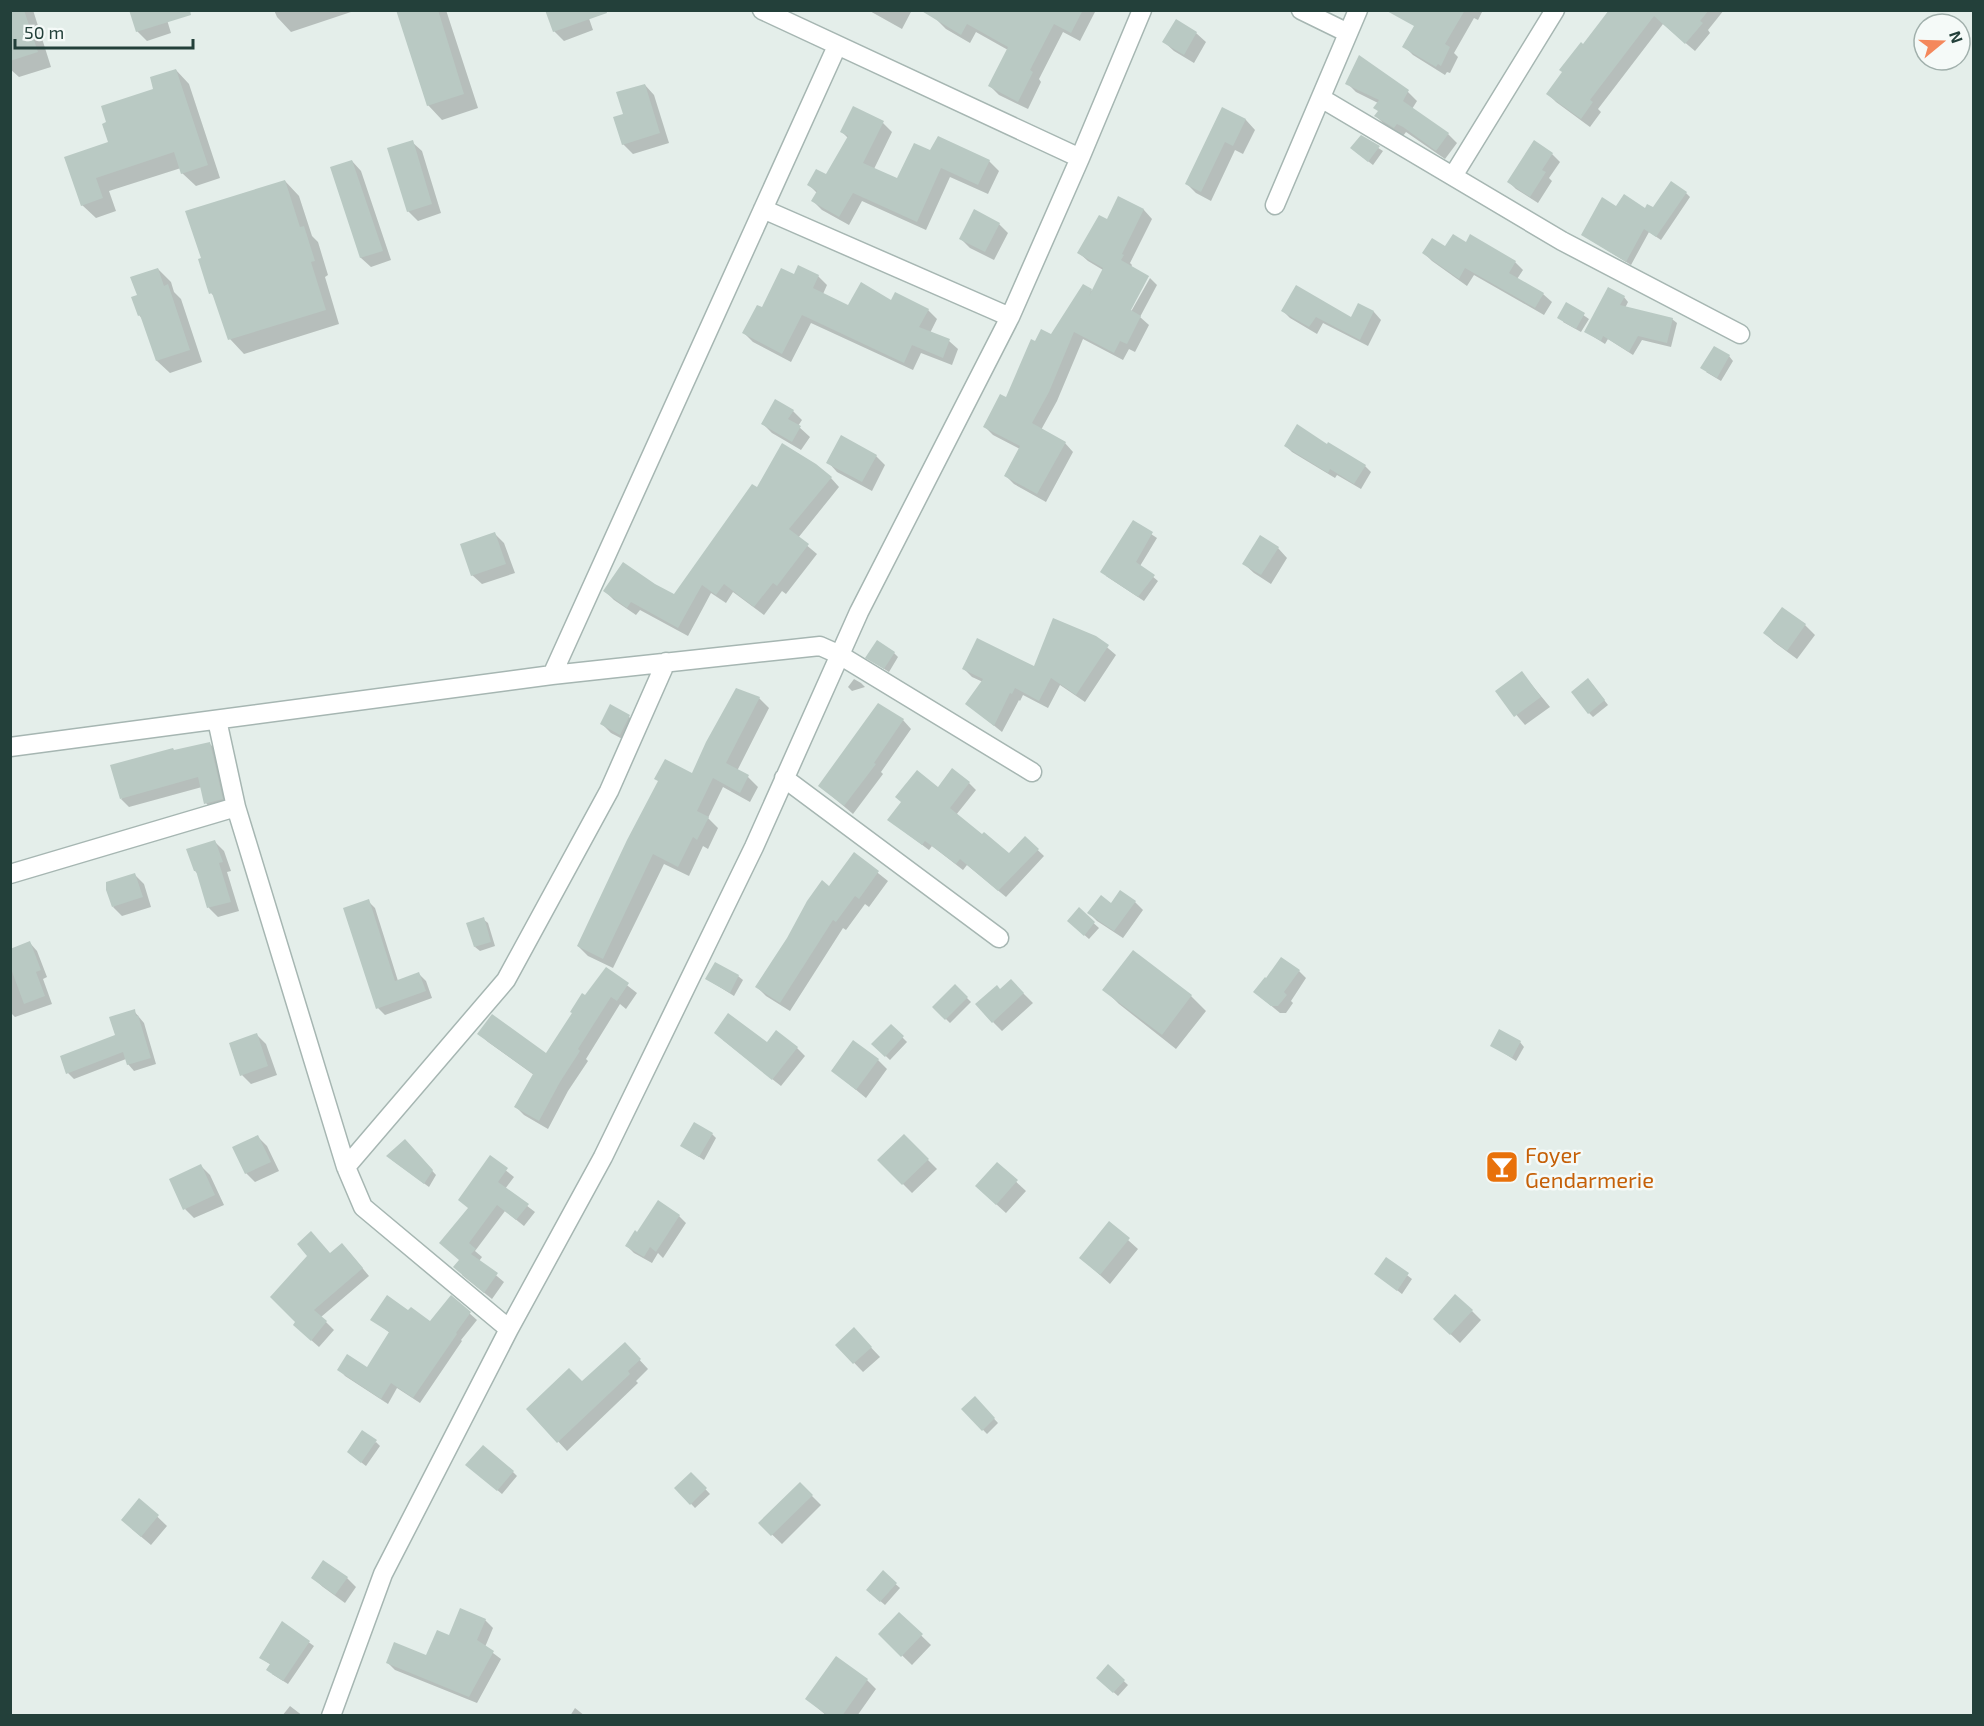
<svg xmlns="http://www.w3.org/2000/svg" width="1984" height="1726" font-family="'Exo 2',sans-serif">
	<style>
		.shadow { fill: #0003 }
		.building { fill: #b9c9c3 }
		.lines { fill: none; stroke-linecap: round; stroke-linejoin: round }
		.street-casing { stroke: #a6b6b2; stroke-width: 21 }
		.street { stroke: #fff; stroke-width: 18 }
		.labels { text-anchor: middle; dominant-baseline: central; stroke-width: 5; stroke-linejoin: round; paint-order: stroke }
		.food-label { font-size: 22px; fill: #c56008; stroke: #f5faf8; text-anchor: start }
	</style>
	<rect width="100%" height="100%" fill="#e4eeea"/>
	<path class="shadow" d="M10 10H33L51 67 19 77 10 69Z
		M164 10 171 33 147 41 137 31Z
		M274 10H357L291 32 277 17Z
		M398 10H446L478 108 442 120 428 105Z
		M586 10 593 30 564 41 554 31Z
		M868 10H912L902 29Z
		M939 10H1096L1080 41 1063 32 1039 79 1041 82 1028 109 999 95 990 86 1008 50 976 32 970 43 946 29 937 20Z
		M1434 10H1483L1478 20 1474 18 1454 53 1458 57 1450 73 1447 72 1445 75 1413 55 1404 46Z
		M1611 10H1724L1708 30 1710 33 1695 51 1663 24 1598 109 1601 112 1590 127 1556 102 1548 94Z
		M1196 33 1206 42 1194 63 1174 51 1164 42Z
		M1360 57 1408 92 1417 101 1412 109 1448 134 1457 143 1445 159 1406 132 1403 136 1385 125 1376 116 1379 112 1378 103 1356 92 1347 83Z
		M176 70 189 84 220 178 196 186 182 173 181 168 109 191 116 211 96 218 82 205 109 143 155 89Z
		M645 85 654 95 669 143 633 154 623 144Z
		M1223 109 1246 120 1255 130 1243 154 1235 150 1211 201 1196 193 1187 184Z
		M883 123 892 132 874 169 898 180 931 152 989 161 999 171 988 194 950 177 926 230 862 201 849 225 822 210 813 201 817 193 809 185 827 176 848 138 842 132Z
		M1361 137 1383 151 1373 165 1356 152Z
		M412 142 422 151 441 213 418 221 408 211Z
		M1552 154 1560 162 1549 178 1552 181 1538 203 1516 189 1509 182Z
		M352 161 361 171 391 260 371 267 361 258 332 168Z
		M285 181 299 196 312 236 318 242 328 275 325 277 339 324 244 354 230 339 216 298 211 293Z
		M1686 193 1690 197 1661 240 1649 232 1631 265 1583 235 1617 208 1653 210Z
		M1119 198 1144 210 1152 219 1130 263 1132 265 1131 267 1149 277H1147L1126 316 1128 317 1150 278 1157 285 1140 317 1149 325 1135 352 1129 349 1123 360 1083 339 1057 401 1041 430 1065 443 1073 452 1046 502 1014 484 1005 475 1020 449 993 435 985 427 1007 399 1036 343 1052 336 1091 290 1093 292 1103 270 1088 261 1079 253 1108 221Z
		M999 224 1008 233 994 260 970 248 961 239Z
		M1466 244 1515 262 1523 270 1517 279 1543 294 1552 302 1544 315 1474 275 1467 286 1432 261 1424 253Z
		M158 269 171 282 174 292 181 299 202 362 170 373 157 361 143 320 139 315V296Z
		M794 276H818L827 285 823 294 849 307 892 302 928 310 937 319 930 333 949 341 958 349 952 365 921 353 913 370 811 323 791 362 753 342 744 333Z
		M1624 297 1628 302 1625 308 1672 319 1677 323 1671 347 1642 340 1633 355 1608 339 1605 344 1586 332Z
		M1567 304 1589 319 1581 332 1563 322Z
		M1359 305 1374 312 1381 320 1368 346 1323 323 1317 334 1290 318 1283 311 1351 320Z
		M1729 356 1733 361 1721 381 1706 372Z
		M793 411 802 420 798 426 810 437 801 450 772 433 763 424Z
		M1286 446H1327L1365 466 1371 472 1361 489 1337 475 1335 478 1292 452Z
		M876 456 885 465 872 491 837 472 828 462Z
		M831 478 839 487 798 538 817 554 786 594 782 591 764 615 733 592 726 603 711 593 688 636 640 610 636 615 614 600 605 591 654 585 675 596 757 489Z
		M1133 522 1157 538 1140 566 1158 581 1144 601 1106 576Z
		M495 534 504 543 515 573 482 584 472 575Z
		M1278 548 1287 558 1271 584 1254 573 1244 564Z
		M1782 609 1805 625 1815 635 1797 659 1774 642 1765 633Z
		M1095 637 1116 655 1085 702 1060 685 1048 708 1023 695 1020 701 1019 700 1002 732 967 704 983 682 972 677 964 669 1035 668Z
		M894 653 898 657 889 672 872 661Z
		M1522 673 1550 707 1525 725 1497 692Z
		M854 679 861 683 865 687 852 691 848 687Z
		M1592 684 1608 705 1593 717 1589 713Z
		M759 698 769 708 737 771 748 777 758 787 750 802 723 787 708 818 718 828 708 849 703 846 689 876 664 864 613 968 588 956 578 946 693 775Z
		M611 706 629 717 639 726 630 743 611 733 602 724Z
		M903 720 911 729 881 772 883 774 853 814 820 786Z
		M210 744 218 752 230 808 214 812 206 803 202 787 129 807 121 799 175 752Z
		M969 783 976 790 956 815 1009 855 1025 838 1044 856 1006 897 967 865 963 870 932 846 929 850 889 820 938 790Z
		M215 842 224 851 231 871 227 872 239 911 218 917 209 908 198 874 195 871Z
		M854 854 888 881 869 907 865 904 846 930 843 928 790 1011 766 996 757 987Z
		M135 875 144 884 151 907 122 916 113 907Z
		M368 901 375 908 398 981 419 974 426 981 432 998 385 1015 378 1008Z
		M1135 902 1143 910 1123 938 1097 921 1089 913 1111 906Z
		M1079 910 1099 928 1089 939 1073 925Z
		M483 919 488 923 495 946 480 951 475 947Z
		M30 943 37 951 47 977 43 979 52 1004 15 1017 10 1012V950Z
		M1133 952 1191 996 1206 1011 1176 1049 1119 1004 1104 989Z
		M606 969 637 993 626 1009 620 1004 586 1059 588 1061 568 1091 548 1129 524 1115 516 1107 534 1075 488 1042 479 1033 546 1055Z
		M1299 971 1306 978 1291 1001 1293 1003 1286 1013H1280L1263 999Z
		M738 976 743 980 734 996 707 979Z
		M955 986 971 1002 950 1023 934 1007Z
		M1020 990 1033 1003 1002 1031 993 1022 1000 991Z
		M134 1011 144 1023 156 1064 134 1071 128 1064 126 1059 74 1079 68 1073 62 1057 117 1036Z
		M891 1026 907 1042 890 1060 873 1044Z
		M257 1035 266 1044 277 1075 251 1084 242 1075Z
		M723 1040 768 1044 797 1048 805 1056 781 1086Z
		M1520 1042 1524 1047 1516 1061 1492 1045Z
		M878 1060 887 1069 866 1098 833 1071Z
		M712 1134 716 1138 704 1160 682 1146Z
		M904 1136 937 1169 912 1193 879 1160Z
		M258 1137 267 1146 279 1171 255 1182 246 1173Z
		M405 1141 436 1175 429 1187 392 1160Z
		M490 1158 514 1177 505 1189 535 1212 524 1226 505 1211 475 1251 482 1257 479 1261 504 1282 492 1299 462 1275 461 1260 469 1209Z
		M997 1164 1026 1191 1006 1213 986 1195Z
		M201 1166 210 1175 224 1205 194 1218 185 1209Z
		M679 1216 686 1223 663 1258 658 1253 652 1263 634 1253 627 1246Z
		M1109 1223 1138 1249 1110 1284 1081 1258Z
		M349 1252 369 1276 321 1317 334 1330 319 1347 302 1332 297 1322 331 1254Z
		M1386 1259 1412 1279 1402 1294 1376 1274Z
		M451 1297 477 1320 461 1340 462 1341 420 1403 397 1388 388 1404 345 1376 339 1369H367L390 1333 372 1319 409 1312 430 1323Z
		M1472 1311 1481 1320 1460 1343 1444 1328Z
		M863 1339 880 1357 863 1372 837 1345Z
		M625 1344 648 1369 636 1381 638 1383 567 1451 528 1409 582 1383Z
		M975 1398 998 1423 987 1434 963 1409Z
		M376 1442 380 1446 366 1466 353 1456Z
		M472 1469 513 1472 517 1476 502 1494Z
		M691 1474 710 1494 695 1508 676 1488Z
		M800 1484 821 1505 782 1544 760 1523Z
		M140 1500 167 1526 151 1545 132 1529Z
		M883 1573 900 1588 885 1605 872 1594Z
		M313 1578H347L356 1587 345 1603 323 1587Z
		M899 1614 931 1645 912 1665 880 1634Z
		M485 1620 493 1628 485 1647 501 1659 477 1703 395 1670 388 1663 427 1657 450 1637Z
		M282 1623 314 1646 288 1684 272 1674 271 1665 261 1658Z
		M1108 1666 1128 1685 1118 1696 1102 1682Z
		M867 1680 876 1689 857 1716H827L807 1699Z
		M290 1706 303 1716H282Z
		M575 1708 585 1716H570Z"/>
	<path class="building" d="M10 10H24L38 52 10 61Z
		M129 10H190L191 15 136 32Z
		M396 10H438L464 94 427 106Z
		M545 10H606L607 13 553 32Z
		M920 10H1083L1071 33 1054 24 1030 70 1033 72 1018 102 988 86 1008 47 967 24 961 35Z
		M1385 10H1465L1445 44 1450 47 1441 66 1438 64 1436 67 1402 47 1414 26Z
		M1609 10H1709L1700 21 1703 23 1685 44 1654 16 1590 100 1593 102 1581 119 1546 94 1562 72 1559 70 1581 42 1583 44Z
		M1176 19 1197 32 1184 55 1162 42Z
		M1359 55 1409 90 1403 101 1449 133 1436 151 1403 127 1397 124 1394 128 1374 116 1378 111 1373 108 1379 100 1345 84Z
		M176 69 208 165 181 174 174 152 96 178 103 198 81 206 64 157 108 142 102 124 106 122 101 106 153 89 150 77Z
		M645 84 660 133 622 145 613 117 623 114 616 92Z
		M853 106 884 121 863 163 897 178 914 143 930 150 938 136 990 160 978 185 941 168 917 222 853 193 839 217 811 201 817 191 807 185 816 169 826 174 848 136 840 132Z
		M1222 107 1246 119 1233 146 1225 142 1201 192 1185 184Z
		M1361 135 1380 146 1368 162 1350 148Z
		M413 140 432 204 407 212 387 148Z
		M1534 140 1553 153 1542 170 1546 172 1530 197 1507 182Z
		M352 160 383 251 360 258 330 167Z
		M285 180 300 227 304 226 315 261 311 262 326 310 228 340 212 293 209 294 198 259 201 258 185 211Z
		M1671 181 1687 192 1656 237 1644 229 1626 262 1581 235 1602 197 1616 206 1624 194 1645 208 1647 204 1653 207Z
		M1118 196 1144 209 1122 254 1124 255 1121 260 1149 276 1131 310 1141 316 1127 344 1120 341 1114 353 1074 332 1049 392 1032 423 1066 442 1037 494 1004 476 1020 446 983 427 1000 394 1006 397 1031 339 1035 341 1041 329 1051 334 1083 284 1092 289 1089 296 1103 268 1077 253 1099 215 1107 219Z
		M974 209 1000 223 985 252 959 239Z
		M1453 234 1466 242 1470 234 1516 261 1509 273 1544 293 1535 308 1465 268 1459 279 1422 253 1432 238 1445 246Z
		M798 265 819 275 813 288 848 305 861 282 891 300 895 292 929 309 919 327 950 339 943 358 912 345 904 363 802 315 782 354 742 333 757 305 762 307 781 268 794 274Z
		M158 268 164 286 168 284 190 350 156 361 140 315 138 316 131 297 137 295 130 277Z
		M1296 285 1351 317 1358 303 1374 311 1360 340 1316 317 1309 327 1281 311Z
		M1608 287 1625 296 1620 305 1673 318 1667 343 1638 336 1629 352 1603 336 1601 341 1584 332Z
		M1566 302 1585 313 1576 329 1557 318Z
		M1714 346 1730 355 1717 378 1700 368Z
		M775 399 794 410 788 419 801 426 792 442 761 424Z
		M1297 424 1327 444 1328 442 1366 465 1354 484 1330 469 1328 473 1284 446Z
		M841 435 877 455 862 482 826 463Z
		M782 443 816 464 832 477 789 529 809 544 777 586 773 583 754 607 724 584 716 595 702 585 678 628 631 602 627 608 603 591 623 562 655 584 674 594 752 484 757 487Z
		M1133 520 1153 532 1136 562 1155 575 1138 597 1100 572Z
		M495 532 506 564 471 576 460 544Z
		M1260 535 1279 547 1261 575 1242 564Z
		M1782 607 1806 624 1787 651 1763 633Z
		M1053 618 1096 636 1109 645 1076 695 1051 678 1039 701 1015 688 1012 694 1010 693 994 726 965 704 983 679 962 669 977 638 1034 666Z
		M877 640 895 652 884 669 865 658Z
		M1522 671 1541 697 1514 717 1495 691Z
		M1588 678 1605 700 1588 714 1571 692Z
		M736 688 760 697 726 763 749 775 740 793 713 778 697 811 709 817 697 840 693 837 678 867 653 854 603 959 577 946 627 840 658 781 654 779 665 759 692 773 706 742Z
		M878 703 904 719 874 763 876 764 844 806 818 786Z
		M610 704 630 715 620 735 600 724Z
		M210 742 223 799 204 804 198 777 120 799 110 765 173 748 174 750Z
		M952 768 970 782 950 808 982 834 984 832 1009 853 1025 836 1039 849 998 891 960 859 956 864 925 841 922 845 887 820 901 802 895 797 917 770 938 787Z
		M215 840 223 862 219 863 231 902 207 908 196 871H194L186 849Z
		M854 852 879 871 859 899 855 896 836 922 833 920 780 1003 755 987 787 938 807 901 822 880 829 886Z
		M135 873 143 897 112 907 106 890V882Z
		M1120 890 1136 901 1114 931 1087 913 1101 895 1111 903Z
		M369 899 395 981 419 972 426 991 376 1009 343 908Z
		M1079 907 1095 922 1084 936 1067 921Z
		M484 917 491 942 474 947 466 923Z
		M30 941 41 970 36 972 45 996 24 1004 10 966V949Z
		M1133 950 1192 995 1162 1035 1102 990Z
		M1281 957 1300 970 1284 992 1287 995 1278 1006H1271L1253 992 1265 977 1266 978Z
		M715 962 739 975 730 993 705 979Z
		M606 967 629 983 617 1001 611 997 578 1049 580 1051 560 1082 539 1121 514 1107 533 1074 477 1034 492 1014 546 1053 572 1013 570 1012 582 993 585 995Z
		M1011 979 1024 993 992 1023 975 1004 997 985 1000 989Z
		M955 984 968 997 945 1020 932 1007Z
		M135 1009 136 1016 138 1015 151 1058 127 1065 123 1052 66 1074 60 1056 115 1035 109 1017Z
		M728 1013 767 1042 776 1030 798 1047 772 1080 714 1033Z
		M891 1024 904 1036 885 1057 871 1044Z
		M1499 1029 1521 1041 1512 1058 1490 1046Z
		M257 1033 268 1066 240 1076 229 1043Z
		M853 1040 879 1059 856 1090 831 1071Z
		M694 1122 713 1133 699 1157 680 1146Z
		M904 1134 929 1159 902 1185 877 1160Z
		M258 1135 271 1162 245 1174 232 1147Z
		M405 1139 433 1170 424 1184 386 1156Z
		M490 1155 508 1168 498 1182 529 1204 516 1220 497 1205 469 1243 476 1249 471 1254 498 1273 484 1293 453 1267 459 1260 439 1243 468 1208 458 1200Z
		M997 1162 1018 1180 996 1205 975 1186Z
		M201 1164 215 1195 183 1210 169 1179Z
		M658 1200 680 1215 656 1252 650 1247 644 1257 625 1246 635 1230 637 1232Z
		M1109 1221 1130 1238 1100 1275 1079 1258Z
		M311 1231 330 1253 342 1243 363 1268 314 1310 327 1321 311 1341 293 1325 295 1322 270 1297 307 1256 297 1244Z
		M1386 1257 1409 1273 1397 1291 1374 1274Z
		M1455 1294 1473 1310 1450 1335 1433 1319Z
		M387 1295 408 1310 411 1307 430 1321 451 1295 471 1312 456 1333 457 1334 413 1398 391 1383 381 1399 337 1370 347 1354 367 1367 389 1332 370 1320Z
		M854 1327 872 1347 853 1364 835 1345Z
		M625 1342 641 1359 628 1371 630 1374 557 1443 526 1409 569 1368 582 1381Z
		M975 1396 995 1418 982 1431 961 1409Z
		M362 1430 377 1440 361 1463 347 1452Z
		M483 1445 514 1471 497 1491 465 1465Z
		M691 1472 707 1488 690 1505 674 1488Z
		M800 1482 813 1495 771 1536 758 1523Z
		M139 1498 159 1515 141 1537 121 1520Z
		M323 1560 348 1577 335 1595 311 1578Z
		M883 1570 897 1583 880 1602 866 1590Z
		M460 1608 486 1619 477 1640 494 1651 469 1697 386 1663 394 1642 426 1655 437 1630 449 1635Z
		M899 1612 923 1634 901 1657 878 1634Z
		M282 1621 310 1641 283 1681 266 1670 270 1664 259 1658Z
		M836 1656 868 1679 842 1716H828L805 1699Z
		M1108 1664 1125 1680 1113 1693 1096 1678Z"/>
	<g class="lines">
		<defs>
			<path id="street" d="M762 10 1080 158
				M1301 10 1348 33
				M1321 98 1562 241 1740 334
				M1453 176 1555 10
				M1275 205 1358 10
				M763 209 1010 317
				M552 675 837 46
				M217 720 236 807 346 1167 363 1207 509 1329
				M10 747 552 675 820 646 838 654 1032 772
				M784 778 999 938
				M10 874 236 807
				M346 1167 506 980 609 791 666 662
				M331 1716 383 1574 509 1329 603 1157 754 847 859 612 1010 317 1080 158 1142 10"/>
		</defs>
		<use href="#street" class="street-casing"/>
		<use href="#street" class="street"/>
	</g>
	<defs>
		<symbol id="bar-square" viewBox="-11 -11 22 22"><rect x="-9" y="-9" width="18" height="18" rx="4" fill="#e8710a" stroke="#f5faf8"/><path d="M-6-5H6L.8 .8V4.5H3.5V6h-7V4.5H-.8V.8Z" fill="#fff"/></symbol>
	</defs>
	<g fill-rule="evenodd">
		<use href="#bar-square" x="1483" y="1148" width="38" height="38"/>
	</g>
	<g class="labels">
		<g class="food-label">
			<text x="1525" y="1154">Foyer<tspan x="1525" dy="25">Gendarmerie</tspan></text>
		</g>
	</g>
	<rect width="1984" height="1726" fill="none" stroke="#23403a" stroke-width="24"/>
	<g transform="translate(1942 42) rotate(71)"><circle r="28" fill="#f5faf8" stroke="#a1b0ac" stroke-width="1.5"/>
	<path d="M0-4.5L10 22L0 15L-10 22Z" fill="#f4885c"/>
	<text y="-9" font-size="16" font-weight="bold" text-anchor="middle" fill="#23403a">N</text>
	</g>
	<path d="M15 39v9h178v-9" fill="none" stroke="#23403a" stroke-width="3"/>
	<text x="24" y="39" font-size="18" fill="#23403a" stroke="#f5faf8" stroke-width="4.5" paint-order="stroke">50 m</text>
</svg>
